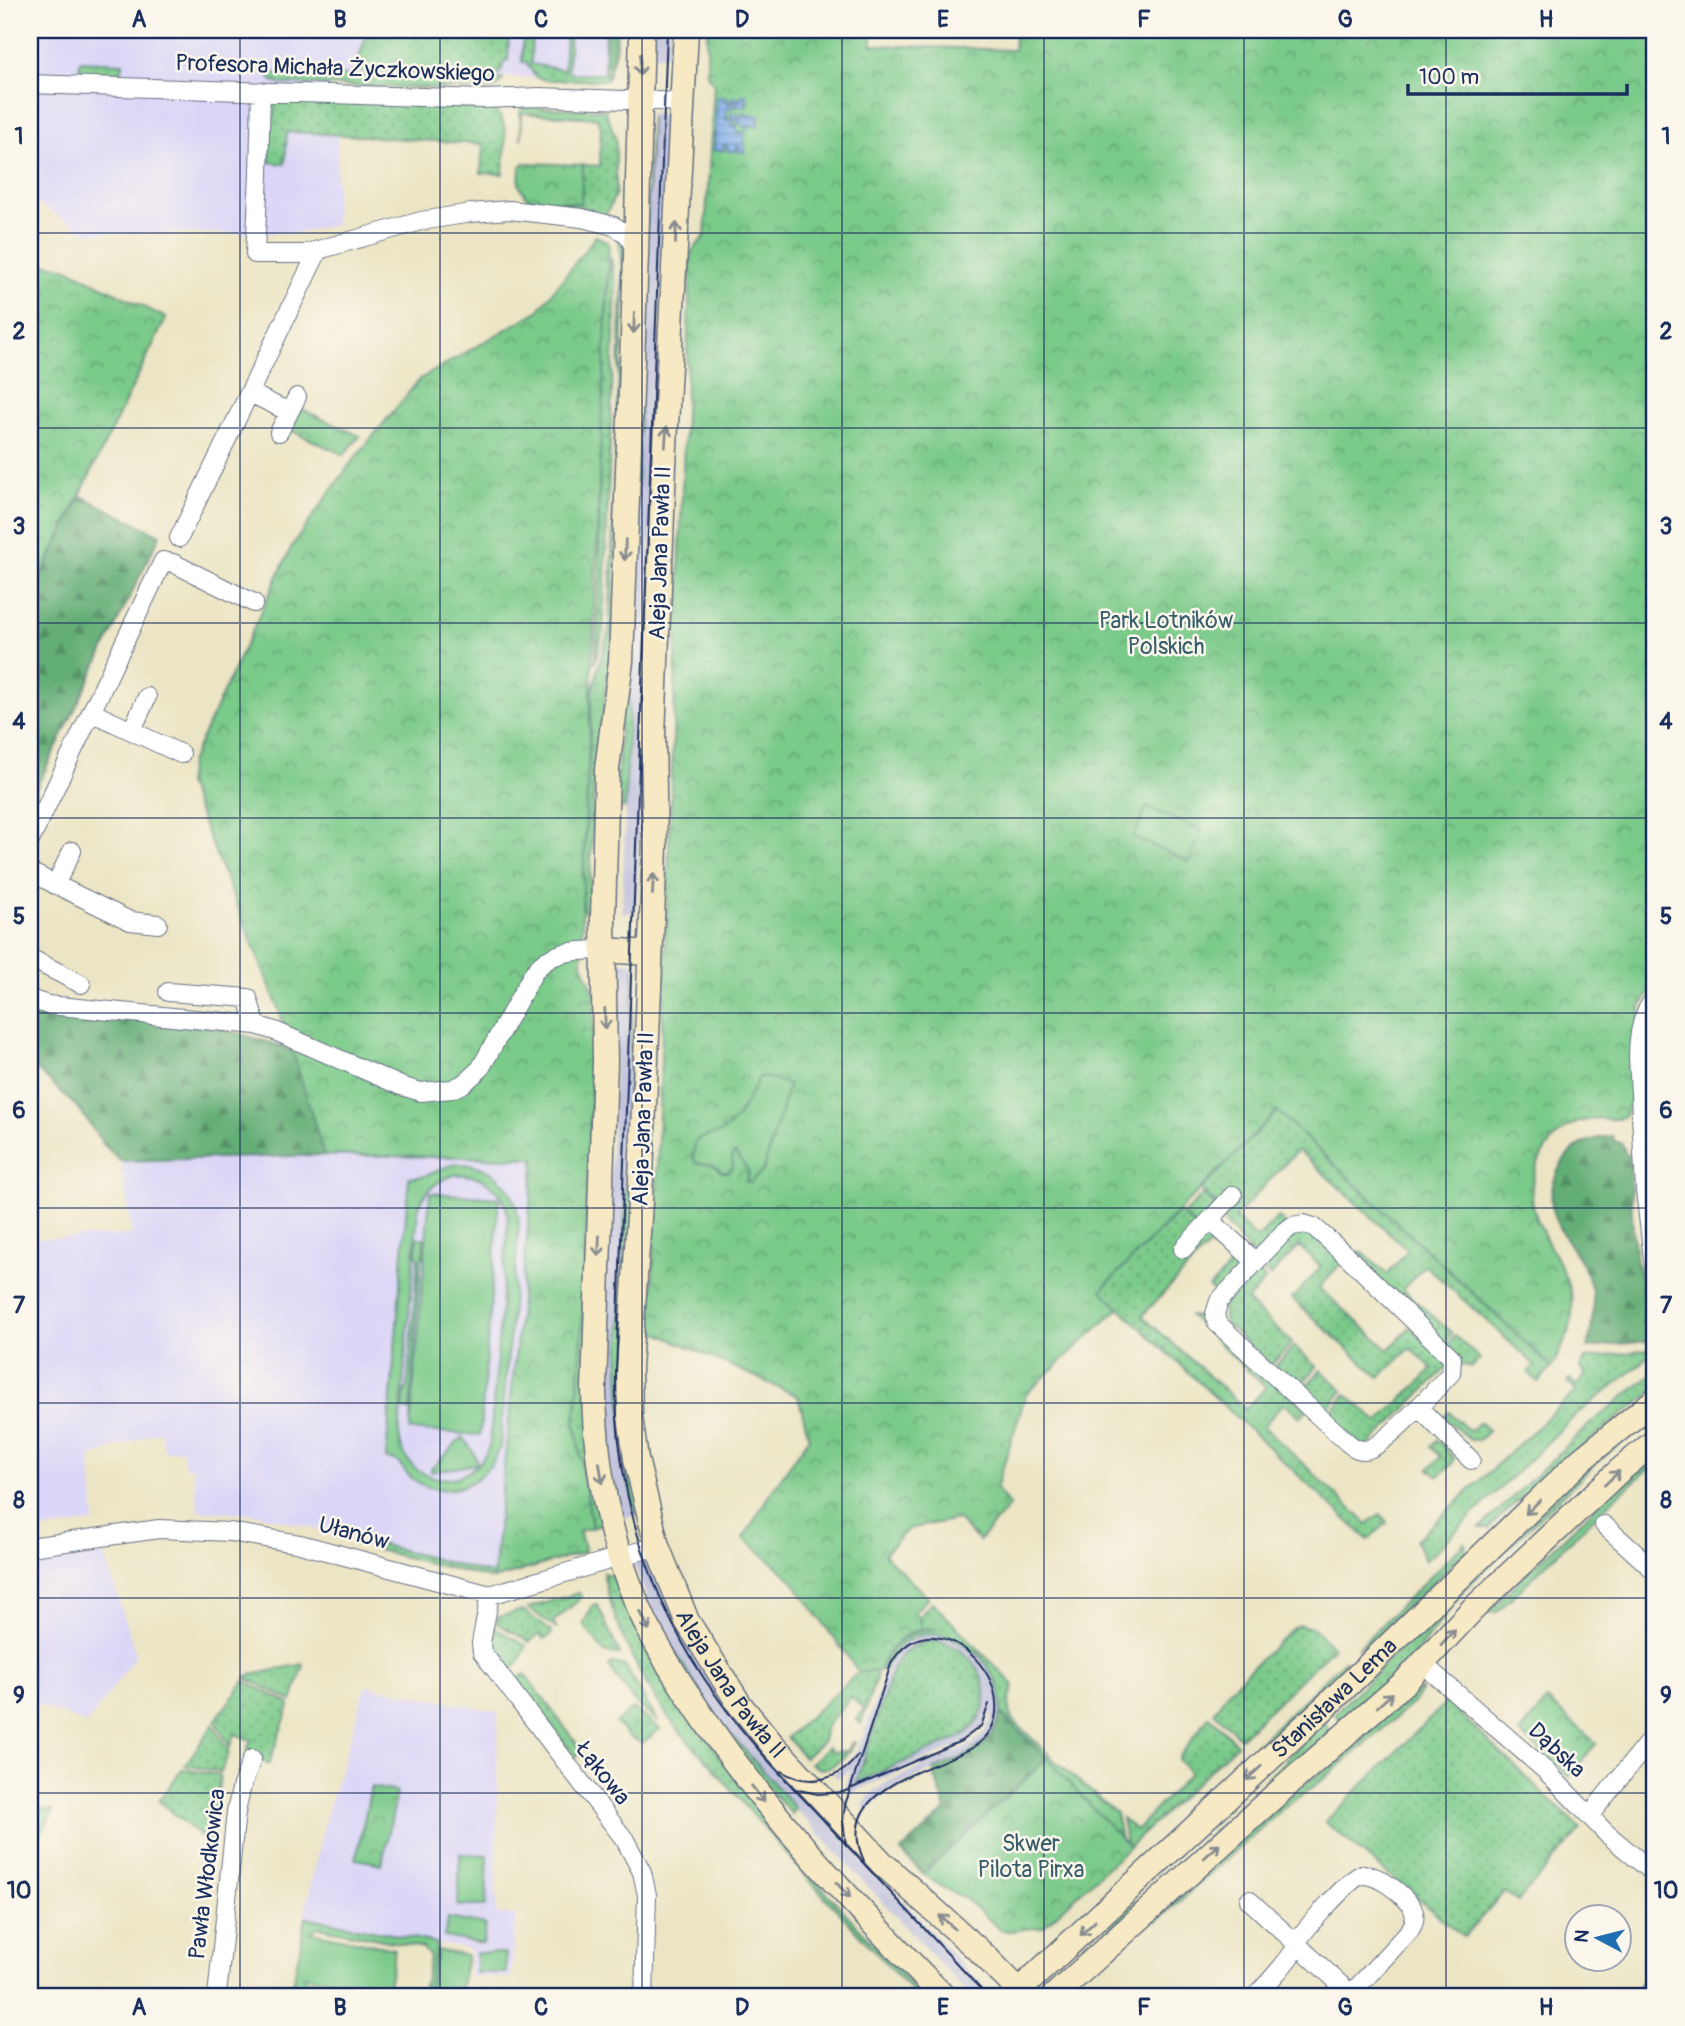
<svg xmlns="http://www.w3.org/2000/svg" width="1685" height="2026" font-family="Pangolin,sans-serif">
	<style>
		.built { fill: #dbd6f7 }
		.railway { fill: #c1c2dd; fill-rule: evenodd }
		.grass { fill: url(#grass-dots); stroke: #4a7c74; stroke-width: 2 }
		.forest { fill: url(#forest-firs); stroke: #3f6e6a; stroke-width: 2 }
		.park { fill: url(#park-crowns); stroke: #4a7c74; stroke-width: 2 }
		.garden { fill: #7aca8a; stroke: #4a7c74; stroke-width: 2; fill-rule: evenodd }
		.water { fill: url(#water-rules); stroke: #4e6ea4; stroke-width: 2 }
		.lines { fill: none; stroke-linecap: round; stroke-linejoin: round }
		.minor-casing { stroke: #646f82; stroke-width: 20 }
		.secondary-casing { stroke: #646f82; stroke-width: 27 }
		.minor { stroke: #fff; stroke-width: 18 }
		.secondary { stroke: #f6e9c3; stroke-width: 24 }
		.tram { stroke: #1b2f5e; stroke-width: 2 }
		.oneway { stroke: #888c90 }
		.grid { fill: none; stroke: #1b2f5e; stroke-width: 2; stroke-opacity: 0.55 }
		.labels { text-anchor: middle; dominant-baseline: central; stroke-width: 5; stroke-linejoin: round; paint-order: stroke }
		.street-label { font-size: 23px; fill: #1b2f5e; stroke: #fbf7ec }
		.park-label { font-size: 23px; fill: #385e6b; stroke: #fbf7ec }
		.neatline { fill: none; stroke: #1b2f5e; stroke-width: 2.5 }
		.grid-label { font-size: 23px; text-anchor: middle; font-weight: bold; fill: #1b2f5e }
	</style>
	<defs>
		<pattern id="grass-dots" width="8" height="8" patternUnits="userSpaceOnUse" patternTransform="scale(1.75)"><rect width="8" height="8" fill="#7aca8a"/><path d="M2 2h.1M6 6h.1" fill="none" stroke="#63a474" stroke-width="1.8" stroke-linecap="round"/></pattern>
		<pattern id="forest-firs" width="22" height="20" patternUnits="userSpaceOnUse" patternTransform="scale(1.75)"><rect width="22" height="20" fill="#63ae76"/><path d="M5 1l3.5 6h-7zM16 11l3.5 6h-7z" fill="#518e64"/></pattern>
		<pattern id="park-crowns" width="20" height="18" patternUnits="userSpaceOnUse" patternTransform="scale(1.75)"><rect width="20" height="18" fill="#7aca8a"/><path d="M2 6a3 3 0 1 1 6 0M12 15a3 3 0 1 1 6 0" fill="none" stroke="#63a474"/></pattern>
		<pattern id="water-rules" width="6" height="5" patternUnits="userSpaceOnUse" patternTransform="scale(1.75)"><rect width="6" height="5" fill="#80aeea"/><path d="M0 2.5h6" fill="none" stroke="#688ec1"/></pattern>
	</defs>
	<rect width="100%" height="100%" fill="#fbf7ec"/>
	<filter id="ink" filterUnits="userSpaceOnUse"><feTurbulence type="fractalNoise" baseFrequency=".0143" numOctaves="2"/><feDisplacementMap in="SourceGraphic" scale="14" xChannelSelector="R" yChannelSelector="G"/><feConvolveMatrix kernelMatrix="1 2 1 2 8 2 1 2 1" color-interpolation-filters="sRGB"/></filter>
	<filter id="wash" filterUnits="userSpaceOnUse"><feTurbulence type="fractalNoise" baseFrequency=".00686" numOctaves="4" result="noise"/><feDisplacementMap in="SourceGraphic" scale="28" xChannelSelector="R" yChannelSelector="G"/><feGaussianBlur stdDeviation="1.57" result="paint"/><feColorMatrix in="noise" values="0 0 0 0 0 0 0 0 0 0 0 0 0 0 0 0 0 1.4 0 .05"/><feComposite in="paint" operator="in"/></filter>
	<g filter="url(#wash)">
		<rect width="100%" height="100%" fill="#ece5c5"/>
		<path class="built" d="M30 30H605L604 74H607V80L506 77 484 90 329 86 338 134 335 225 297 233H86L30 199Z
			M324 1155 535 1158 494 1575 372 1542 366 1538 358 1540 258 1514 198 1511 193 1467H185L182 1450 164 1451 160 1431 90 1457 95 1522 30 1532V1239L132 1235 121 1161Z
			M104 1554 136 1655 87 1724 30 1702 34 1570 43 1563Z
			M366 1686 498 1712 496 1914 516 1915 511 1978 470 1977V1950L304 1917 323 1827Z"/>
		<path class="railway" d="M654 30H670L669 55H653Z
			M650 113 665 114 667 116 636 913 622 912Z
			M619 961 634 964 619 1372 631 1495 636 1515 620 1519 611 1479 603 1369Z
			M640 1559 650 1563 682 1634 871 1866 991 1996H970L796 1809 715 1716 683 1669 652 1609 633 1562Z
			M930 1634 944 1635 960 1641 977 1653 994 1678 1001 1695V1713L997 1727 988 1742 981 1748 887 1791 868 1810 862 1805 874 1791 890 1781 972 1744 984 1733 991 1720 992 1710 985 1725 968 1741 851 1793 846 1788 851 1770 838 1778 833 1773 848 1762 858 1749 891 1657 907 1641ZM953 1646 972 1663 985 1689 972 1729 960 1737 856 1782 891 1673 898 1661 903 1654Z"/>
		<path class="grass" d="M368 30H509L508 60 504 61 502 69 499 74 487 76 359 71 356 66Z
			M523 30H532L531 64 564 70 566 30H570L568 71 575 74H607V80H546L535 77 526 62H522Z
			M80 61 123 63 122 70 117 74 79 73Z
			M267 67 272 72 279 74 503 79 496 88 490 90 278 84 270 79Z
			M277 100 491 108C513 120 504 153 503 174L481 173 483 144C417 141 352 134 287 132L285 164 269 162 271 107Z
			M522 107 605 110 616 139V193L605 217 581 207 552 202 581 203 583 165 600 166 601 127 597 118 522 113 521 140 520 111Z
			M651 116 625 808 616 807Z
			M619 236 626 246 612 647 594 776 589 911H582L592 692 609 629 622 289Z
			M611 257 616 285 603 630 595 664 599 575 600 396Z
			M634 967 630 1120 641 1513 636 1515 627 1476 619 1372Z
			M594 1018 604 1524 592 1528 575 1423 581 1354Z
			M1277 1111 1552 1367 1538 1382 1528 1372 1535 1365 1425 1265 1403 1289 1414 1300 1406 1308 1353 1260 1361 1251 1387 1274 1408 1250 1298 1150 1235 1217 1257 1238 1278 1217 1287 1226 1256 1259 1223 1220 1225 1212 1201 1190Z
			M1179 1212 1197 1229 1208 1235H1216L1241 1257 1244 1263 1219 1297 1209 1288 1231 1265 1209 1245 1142 1316 1246 1409 1266 1387 1246 1369 1253 1361 1307 1410 1300 1417 1284 1403 1263 1426 1367 1524 1380 1514 1387 1523 1368 1540 1100 1290Z
			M1301 1227 1343 1261 1319 1288 1389 1350 1410 1327 1445 1360 1447 1367 1369 1445H1361L1327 1417 1346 1394 1378 1422 1433 1369 1411 1348 1379 1377 1292 1299 1321 1267 1299 1246 1270 1276 1260 1266Z
			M1256 1270 1266 1279 1247 1301 1292 1343 1271 1365 1225 1323 1222 1308Z
			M1417 1302 1452 1333 1444 1344 1408 1312Z
			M1190 1316H1213L1251 1358 1243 1366Z
			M1455 1336 1480 1359 1471 1367 1458 1364 1447 1345Z
			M1294 1346 1317 1367 1297 1389 1274 1368Z
			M1653 1349 1641 1364 1577 1414 1425 1561 1416 1540 1576 1391 1568 1382 1570 1379 1576 1386 1586 1374 1580 1367 1585 1359Z
			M1321 1370 1343 1391 1323 1413 1300 1392Z
			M1655 1372V1390C1598 1433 1540 1478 1489 1528H1480L1591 1423Z
			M1655 1410V1416L1599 1460 1464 1590 1410 1661 1343 1721 1337 1717 1335 1713 1571 1481Z
			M1449 1412 1469 1431 1480 1422 1488 1431 1479 1440H1470L1444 1417Z
			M1438 1440 1454 1458 1451 1465 1438 1477 1429 1469 1441 1457 1431 1447Z
			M1655 1455V1464L1611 1501 1497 1612 1486 1613 1605 1498Z
			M372 1542 494 1575 493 1579 373 1549Z
			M1465 1542 1466 1551 1369 1644 1357 1649Z
			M603 1573 616 1578 719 1756 805 1869 922 1996H916L813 1884 723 1780C711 1762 700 1755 687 1740 647 1694 615 1633 603 1573Z
			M579 1593 582 1597 553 1622 557 1629 528 1608Z
			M932 1602 1014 1685 1009 1701 1011 1718 1055 1761 1116 1813 1121 1839 1001 1713C1003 1686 993 1675 978 1653L976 1654C943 1624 902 1627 884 1671L880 1670C892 1644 908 1629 937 1629H921L919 1617Z
			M597 1604 620 1654 604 1652 583 1624 593 1605Z
			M523 1610 551 1631 552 1634 544 1639 539 1634 530 1642 496 1623 498 1617Z
			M1299 1625 1314 1628 1333 1648 1240 1738 1214 1712 1229 1690 1294 1627Z
			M495 1628 526 1646 518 1664 510 1671 493 1644Z
			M663 1632 715 1716 796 1809 792 1814C742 1760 694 1699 663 1632Z
			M935 1641C982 1646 1007 1710 960 1737L856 1783 894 1666C903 1651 916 1642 935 1641Z
			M1345 1660 1347 1669 1322 1699 1242 1765 1181 1821 1179 1819Z
			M612 1663 625 1666 658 1722 633 1700 609 1667Z
			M302 1664 304 1665 292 1701 246 1678 247 1676Z
			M874 1670 877 1675 861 1724 856 1719 864 1709 851 1697 826 1726 823 1741 804 1758 787 1737 859 1672Z
			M525 1674 580 1748 579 1753 575 1757 517 1680Z
			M244 1681 290 1704 269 1764 264 1762 261 1756 247 1751 251 1740 235 1734 230 1747 215 1721Z
			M1422 1689 1415 1701 1330 1774 1281 1810 1156 1922 1154 1920 1277 1805 1332 1764 1412 1693Z
			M1447 1702 1581 1829 1518 1901 1504 1892 1464 1937 1325 1822Z
			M633 1708 660 1729 642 1743 629 1737 616 1723Z
			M1209 1716 1237 1744 1129 1847 1126 1843 1122 1818 1136 1830 1190 1773 1178 1759Z
			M1324 1721 1330 1732 1060 1979 1057 1976 1248 1799Z
			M213 1725 229 1752 221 1772 185 1765Z
			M852 1742H855C847 1756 836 1768 820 1769L810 1764 828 1747 833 1752 848 1751Z
			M182 1769 220 1775 212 1842 202 1837 159 1801Z"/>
		<path class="forest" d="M605 30H617L615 51 607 80V75L604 74Z
			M81 496 160 535 30 801V598Z
			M30 1007 220 1028 275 1044 539 1156 561 1464 585 1552 493 1579 535 1158 324 1155 121 1161 103 1144 80 1110 30 1063Z
			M1613 1136V1140L1622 1144 1626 1154H1630C1631 1190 1631 1226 1637 1262 1642 1289 1655 1314 1655 1340L1588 1348C1592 1326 1596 1304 1590 1283 1584 1259 1565 1243 1556 1221 1544 1193 1558 1155 1586 1142 1594 1138 1603 1137 1613 1136Z
			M1001 1713 1047 1759 923 1874 901 1851 946 1810 933 1770C966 1755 990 1751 1001 1713Z"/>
		<path class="park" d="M707 30H872V45L1014 50 1015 30H1655V983L1641 1006 1632 1105H1628C1627 1111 1627 1116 1620 1118 1612 1121 1598 1118 1588 1120 1562 1123 1540 1151 1534 1175 1519 1230 1582 1266 1571 1323 1568 1338 1559 1353 1552 1367L1277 1111 1101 1290 1119 1308 1026 1394 996 1489 1010 1505 979 1541 957 1519 908 1529 884 1554 928 1598 914 1613 919 1617 921 1629C899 1636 887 1650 879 1671L859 1672 790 1578 744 1538 769 1495 809 1438 798 1396 651 1330 691 252 705 236 714 84 707 75Z
			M524 163 583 165 581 203 528 199 519 185 520 168Z
			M596 236 609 243 582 911V964L595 994 581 1354 575 1423 592 1528 579 1531 585 1552 493 1579 535 1158 324 1155 291 1045 275 999 187 784 190 763 292 546 350 464 420 379 538 311Z
			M30 261 66 268 166 318 30 598Z
			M301 409 360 436 344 455 290 430Z
			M1203 1194 1217 1207 1197 1228 1183 1215Z
			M1547 1700 1596 1743 1569 1777 1520 1733Z
			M1047 1759 1129 1847 1043 1927 1008 1931 1000 1929 966 1899 940 1886 923 1874Z
			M371 1787 397 1792 382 1864 356 1859Z
			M30 1809 54 1810 30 1851Z"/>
		<path class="garden" d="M1147 807 1202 831 1189 862 1133 837Z
			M760 1076 789 1084 763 1171 750 1182 746 1181 749 1172 735 1153 732 1155 733 1167 728 1172H722L713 1165 696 1163 693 1157 695 1142C702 1134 712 1137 721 1132 740 1122 749 1094 760 1076Z
			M456 1164C493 1162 518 1188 519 1225L500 1447C488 1482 449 1502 415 1481 407 1476 403 1466 396 1461 393 1459 389 1460 386 1458L409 1177C430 1179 436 1168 456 1164ZM454 1175C484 1172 508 1192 508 1222L490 1443C474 1495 402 1488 399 1433L418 1210C423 1191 436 1181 454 1175Z
			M430 1193 499 1198 480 1435 410 1430Z
			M417 1238H424L423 1257 421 1258 410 1410 403 1409 405 1390H407L418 1257 416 1256Z
			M463 1437 474 1453 477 1464 431 1472V1469Z
			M460 1854 488 1855 486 1906H458Z
			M306 1917 437 1943 427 1996H422L430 1957 423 1948 319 1927 310 1932 395 1949 387 1991 303 1975 308 1981 382 1996H338L292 1988Z
			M448 1918 486 1925 483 1944 444 1937Z
			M437 1950 467 1956 459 1996H428Z
			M476 1953H506V1973H476Z"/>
		<path class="water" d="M742 95H747L746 107 739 105 736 107 737 102 733 101 732 109 727 107 726 120 730 121 731 114 738 113V118H741L742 113H745V115L759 116 758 126 749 125 748 129 733 118 732 127 737 124V133L744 132 745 152 739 151V146L737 145 736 151H728L727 144H724V150H714L717 97 727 98V103L730 104 731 98H739V101H742Z"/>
	</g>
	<g filter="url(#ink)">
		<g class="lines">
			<defs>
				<path id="minor" d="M30 84 483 99 540 97 683 102
					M261 91 259 174 255 254H304L421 221 471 213 509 210 582 218 614 226 628 235 635 250
					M250 393 289 412
					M279 432 297 397
					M179 538 318 251
					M91 712 181 754
					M132 730 147 697
					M30 841 163 561 173 563 254 603
					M30 872 130 921 158 924
					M55 885 72 851
					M30 958 81 984
					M168 992 248 998 256 1025
					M1655 998C1641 1014 1638 1036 1638 1057L1645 1190 1655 1276
					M30 999 48 1005 256 1025 275 1031 401 1086 421 1092 452 1089 463 1084 480 1069 534 972C552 949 577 951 603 950
					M1655 1032 1653 1050 1655 1088
					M1210 1220 1233 1195
					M1304 1224 1314 1227 1349 1258 1452 1358 1451 1373C1436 1389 1386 1444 1369 1449 1361 1452 1354 1448 1348 1443L1217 1323 1215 1314 1219 1301 1283 1233 1292 1226Z
					M1183 1249 1210 1220 1256 1262
					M1418 1407 1471 1460
					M1604 1525 1655 1571
					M30 1547 159 1529 230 1532 300 1544 490 1595 657 1546
					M490 1595 481 1643 482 1652 625 1840 642 1872 647 1895 644 1996
					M1423 1664 1547 1772 1606 1833 1655 1874
					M1589 1816 1655 1734
					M1249 1900 1353 1996
					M217 1996 236 1812 242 1785 252 1759
					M1256 1996C1268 1983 1281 1969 1291 1955 1295 1949 1297 1942 1301 1936 1311 1922 1343 1887 1357 1877 1371 1867 1408 1897 1413 1909 1416 1916 1414 1924 1410 1930L1351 1994
					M1648 1996 1655 1987"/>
				<g id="secondary">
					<path d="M642 30 636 255 621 661 607 769 603 918 605 1063 594 1389C595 1459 607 1531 634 1596 649 1635 672 1671 696 1707 766 1813 854 1905 943 1996"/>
					<path id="s1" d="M686 30 664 466 653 736 655 847 640 1202 629 1368 630 1416 636 1459 657 1546 687 1621 740 1705 772 1744 882 1863 985 1956 1024 1996"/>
					<path d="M603 950 650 953"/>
					<path id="s2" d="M1013 1996 1322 1710 1582 1459 1655 1400"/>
					<path d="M1054 1996 1270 1800 1405 1682 1473 1609 1619 1471 1655 1441"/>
				</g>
			</defs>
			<use href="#minor" class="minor-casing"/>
			<use href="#secondary" class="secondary-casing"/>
			<use href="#minor" class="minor"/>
			<use href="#secondary" class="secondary"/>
			<path class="tram" d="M667 30 616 1373C614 1489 649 1603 717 1697 749 1743 790 1784 828 1825 881 1882 934 1939 987 1996
				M781 1771C808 1787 840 1781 858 1755
				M794 1789 818 1794 843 1792 961 1741 981 1726 989 1704
				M846 1845 843 1821 845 1805 891 1664C937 1584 1042 1702 974 1747 929 1772 831 1788 864 1861"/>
		</g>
		<defs><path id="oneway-shaft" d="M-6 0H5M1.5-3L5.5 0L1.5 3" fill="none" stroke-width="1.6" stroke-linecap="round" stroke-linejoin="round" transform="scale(1.75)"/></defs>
		<g class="oneway">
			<use href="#oneway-shaft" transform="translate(640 65) rotate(92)"/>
			<use href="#oneway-shaft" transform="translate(676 233) rotate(-87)"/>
			<use href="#oneway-shaft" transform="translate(634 323) rotate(92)"/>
			<use href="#oneway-shaft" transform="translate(666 437) rotate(-86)"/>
			<use href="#oneway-shaft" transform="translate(625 550) rotate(92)"/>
			<use href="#oneway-shaft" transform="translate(653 884) rotate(-87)"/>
			<use href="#oneway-shaft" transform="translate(605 1019) rotate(89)"/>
			<use href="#oneway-shaft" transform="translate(599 1246) rotate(92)"/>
			<use href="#oneway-shaft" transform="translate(601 1473) rotate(81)"/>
			<use href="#oneway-shaft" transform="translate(1612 1478) rotate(-43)"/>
			<use href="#oneway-shaft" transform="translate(1533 1507) rotate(136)"/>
			<use href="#oneway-shaft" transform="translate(645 1621) rotate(64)"/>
			<use href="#oneway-shaft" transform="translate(1448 1637) rotate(-47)"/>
			<use href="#oneway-shaft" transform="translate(1385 1700) rotate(-42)"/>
			<use href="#oneway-shaft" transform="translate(1254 1773) rotate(137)"/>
			<use href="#oneway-shaft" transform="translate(758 1794) rotate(52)"/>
			<use href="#oneway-shaft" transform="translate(1212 1851) rotate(-42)"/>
			<use href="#oneway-shaft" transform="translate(843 1890) rotate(47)"/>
			<use href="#oneway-shaft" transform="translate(947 1922) rotate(-139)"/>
			<use href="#oneway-shaft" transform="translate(1088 1928) rotate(137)"/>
		</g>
	</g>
	<path class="grid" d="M240 30V1996M440 30V1996M642 30V1996M842 30V1996M1044 30V1996M1244 30V1996M1446 30V1996M30 233H1655M30 428H1655M30 623H1655M30 818H1655M30 1013H1655M30 1208H1655M30 1403H1655M30 1598H1655M30 1793H1655"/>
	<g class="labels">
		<g class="street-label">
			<text transform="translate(335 68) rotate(2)">Profesora Michała Życzkowskiego</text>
			<text transform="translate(660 553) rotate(-88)">Aleja Jana Pawła II</text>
			<text transform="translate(643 1119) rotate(-88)">Aleja Jana Pawła II</text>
			<text transform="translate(354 1533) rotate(15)">Ułanów</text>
			<text stroke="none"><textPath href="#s1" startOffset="1678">Aleja Jana Pawła II</textPath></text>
			<text stroke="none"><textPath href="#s2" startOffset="438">Stanisława Lema</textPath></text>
			<text transform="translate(1557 1750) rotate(43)">Dąbska</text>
			<text transform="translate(603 1773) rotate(52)">Łąkowa</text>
			<text transform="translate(207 1874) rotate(-83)">Pawła Włodkowica</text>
		</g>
		<g class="park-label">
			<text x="1166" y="620">Park Lotników<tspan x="1166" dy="26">Polskich</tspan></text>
			<text x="1031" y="1843">Skwer<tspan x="1031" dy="26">Pilota Pirxa</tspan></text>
		</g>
	</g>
	<rect width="1685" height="2026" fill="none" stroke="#fbf7ec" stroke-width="77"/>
	<g transform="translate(1598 1938) rotate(277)"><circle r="33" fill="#fbf7ec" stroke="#a1a7b3" stroke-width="2"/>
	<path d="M0-5L12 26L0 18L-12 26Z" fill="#1f6fb2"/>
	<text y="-10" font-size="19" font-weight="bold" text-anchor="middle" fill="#1b2f5e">N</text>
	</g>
	<path d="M1408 84v10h219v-10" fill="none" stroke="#1b2f5e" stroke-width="3.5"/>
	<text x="1419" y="84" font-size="21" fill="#1b2f5e" stroke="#fbf7ec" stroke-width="5" paint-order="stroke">100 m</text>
	<rect x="38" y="38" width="1608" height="1950" class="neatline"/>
	<g class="grid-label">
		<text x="139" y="27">A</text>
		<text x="340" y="27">B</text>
		<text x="541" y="27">C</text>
		<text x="742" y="27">D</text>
		<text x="943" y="27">E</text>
		<text x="1144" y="27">F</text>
		<text x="1345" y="27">G</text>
		<text x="1546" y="27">H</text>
		<text x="19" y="144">1</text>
		<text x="1666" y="144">1</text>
		<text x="19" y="339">2</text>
		<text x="1666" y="339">2</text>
		<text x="19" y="534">3</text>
		<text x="1666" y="534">3</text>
		<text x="19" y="729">4</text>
		<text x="1666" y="729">4</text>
		<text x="19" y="924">5</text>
		<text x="1666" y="924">5</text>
		<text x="19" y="1118">6</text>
		<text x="1666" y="1118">6</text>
		<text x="19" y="1313">7</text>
		<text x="1666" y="1313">7</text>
		<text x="19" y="1508">8</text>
		<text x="1666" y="1508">8</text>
		<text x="19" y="1703">9</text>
		<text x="1666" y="1703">9</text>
		<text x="19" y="1898">10</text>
		<text x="1666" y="1898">10</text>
		<text x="139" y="2015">A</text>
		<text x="340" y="2015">B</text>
		<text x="541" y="2015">C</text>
		<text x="742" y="2015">D</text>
		<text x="943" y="2015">E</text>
		<text x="1144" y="2015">F</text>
		<text x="1345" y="2015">G</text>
		<text x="1546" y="2015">H</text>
	</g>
</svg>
